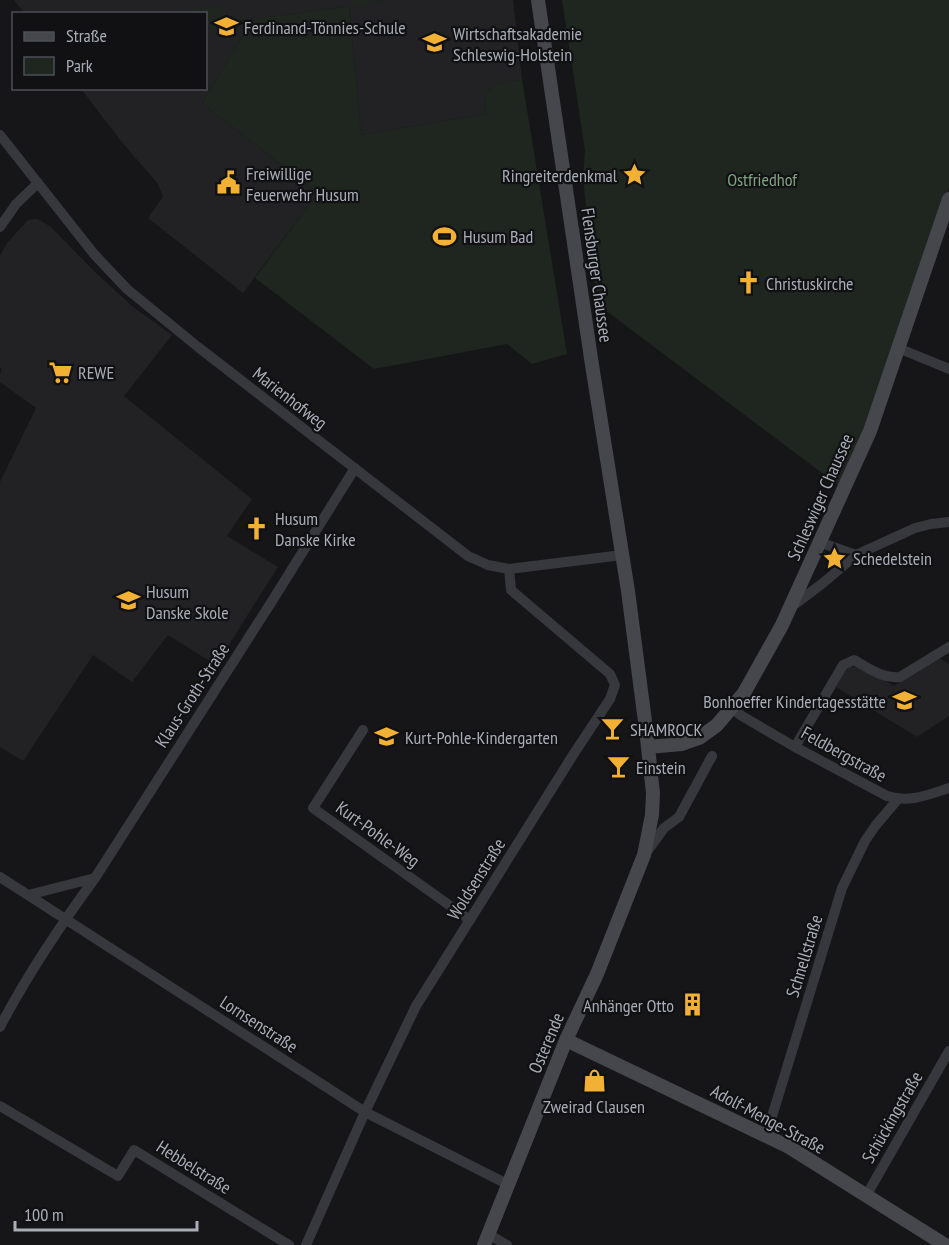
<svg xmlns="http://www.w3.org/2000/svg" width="949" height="1245" font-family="'PT Sans Narrow',sans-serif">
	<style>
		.built { fill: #222225 }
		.green { fill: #1e261f }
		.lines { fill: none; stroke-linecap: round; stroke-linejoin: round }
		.street { stroke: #37383d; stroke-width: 10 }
		.secondary { stroke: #45474d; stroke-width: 14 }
		.labels { text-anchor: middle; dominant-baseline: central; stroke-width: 4.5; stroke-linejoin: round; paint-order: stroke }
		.poi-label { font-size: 18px; fill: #a8adb8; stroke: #111113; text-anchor: start }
		.park-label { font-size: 18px; fill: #7fa381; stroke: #111113 }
		.street-label { font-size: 18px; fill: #a8adb8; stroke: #111113 }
	</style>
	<rect width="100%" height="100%" fill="#161618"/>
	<path class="built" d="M14 0H353L350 6 384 0H513L522 79 494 85 485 95 486 114 361 135 349 6 249 20 244 34 202 103 318 193 243 293 148 218 163 197 158 184 121 141 81 89 206 88V14L24 13Z
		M33 219H38L51 227 95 272 132 306 172 335 124 396 252 499 227 536 278 567 216 665 168 635 132 682 93 655 23 761 0 747V482L36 408 0 382V375L2 369 0 368V255L8 242 28 220Z
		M937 657 949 664V716L917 737 836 687 847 667H860L894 686Z"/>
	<path class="green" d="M353 0H384L349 7 361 135 486 114 485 95 494 85 522 79 567 354 532 364 507 344 374 369 255 278 318 193 202 103 244 34 249 20 349 6Z
		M562 0H949V187L867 426 838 485 597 304 583 179 585 150Z
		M221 6 224 31 206 34V14L176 13 175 12Z"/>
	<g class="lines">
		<path class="street" d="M0 135 94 254 127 289 198 347 468 556 488 565 509 569 622 555
			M0 227 16 204 38 183
			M898 348 949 369
			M819 542 856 555 915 528 931 524 949 522
			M790 608 823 583 856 555
			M731 708 742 716 795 747 887 796C910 803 927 795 949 788
			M363 730 313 808 470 920
			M795 747 843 665 854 660C869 668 882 679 900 677L949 647
			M646 853 664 828 679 817 712 756
			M0 877 365 1112 507 1184
			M28 895 95 878
			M0 1027C27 975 60 926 95 878L274 598 355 468
			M0 1106 118 1176 134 1150 289 1245
			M766 1136 842 888 865 841 876 825 898 799
			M866 1196 949 1051
			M488 1234 507 1245
			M306 1245 365 1112 416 1006 573 755 610 699 615 685 610 674 511 590 509 569"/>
		<path class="secondary" d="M648 747 682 744 699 738 717 725 744 693 782 625 870 431 949 199
			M566 1040 789 1147 945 1245
			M484 1245 566 1040 597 974 644 855 652 815 653 793 646 729 628 591 592 365 538 0"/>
	</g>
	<defs>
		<symbol id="school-bare" viewBox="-9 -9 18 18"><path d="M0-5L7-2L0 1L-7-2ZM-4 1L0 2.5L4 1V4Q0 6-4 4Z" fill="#f2b134" stroke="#111113" stroke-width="2.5" paint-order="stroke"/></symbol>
		<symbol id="sight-bare" viewBox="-9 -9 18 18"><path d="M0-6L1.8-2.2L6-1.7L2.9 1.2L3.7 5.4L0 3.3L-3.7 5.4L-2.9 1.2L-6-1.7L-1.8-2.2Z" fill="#f2b134" stroke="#111113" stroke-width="2.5" paint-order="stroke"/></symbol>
		<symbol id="civic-bare" viewBox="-9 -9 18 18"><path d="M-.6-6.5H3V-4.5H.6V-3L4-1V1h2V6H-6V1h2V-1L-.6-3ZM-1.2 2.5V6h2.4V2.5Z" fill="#f2b134" stroke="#111113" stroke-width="2.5" paint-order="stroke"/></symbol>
		<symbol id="stadium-bare" viewBox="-9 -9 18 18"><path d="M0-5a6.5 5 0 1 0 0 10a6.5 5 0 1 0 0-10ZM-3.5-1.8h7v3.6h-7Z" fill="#f2b134" stroke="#111113" stroke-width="2.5" paint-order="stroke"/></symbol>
		<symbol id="church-bare" viewBox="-9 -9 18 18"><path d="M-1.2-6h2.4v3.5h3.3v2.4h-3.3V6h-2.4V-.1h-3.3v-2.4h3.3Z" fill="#f2b134" stroke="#111113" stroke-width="2.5" paint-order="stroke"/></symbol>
		<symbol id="supermarket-bare" viewBox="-9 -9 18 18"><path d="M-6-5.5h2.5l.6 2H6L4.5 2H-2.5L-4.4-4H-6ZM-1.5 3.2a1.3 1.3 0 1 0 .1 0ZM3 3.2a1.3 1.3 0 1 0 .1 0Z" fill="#f2b134" stroke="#111113" stroke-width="2.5" paint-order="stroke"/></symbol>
		<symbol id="bar-bare" viewBox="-9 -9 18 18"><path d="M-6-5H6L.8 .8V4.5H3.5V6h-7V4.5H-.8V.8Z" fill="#f2b134" stroke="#111113" stroke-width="2.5" paint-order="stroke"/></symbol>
		<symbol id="building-bare" viewBox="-9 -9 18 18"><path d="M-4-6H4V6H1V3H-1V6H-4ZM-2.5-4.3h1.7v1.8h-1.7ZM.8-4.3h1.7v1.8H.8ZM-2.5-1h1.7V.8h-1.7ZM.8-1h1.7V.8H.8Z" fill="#f2b134" stroke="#111113" stroke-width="2.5" paint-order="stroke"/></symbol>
		<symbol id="shop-bare" viewBox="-9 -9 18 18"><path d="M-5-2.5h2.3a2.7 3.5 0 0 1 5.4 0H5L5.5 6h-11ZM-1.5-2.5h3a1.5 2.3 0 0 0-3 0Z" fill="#f2b134" stroke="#111113" stroke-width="2.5" paint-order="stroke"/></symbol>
	</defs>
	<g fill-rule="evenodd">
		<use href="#school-bare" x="210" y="10" width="33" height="33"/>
		<use href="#school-bare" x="418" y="26" width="33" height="33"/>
		<use href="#sight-bare" x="618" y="158" width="33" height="33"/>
		<use href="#civic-bare" x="212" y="166" width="33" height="33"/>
		<use href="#stadium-bare" x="428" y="220" width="33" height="33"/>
		<use href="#church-bare" x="732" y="266" width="33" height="33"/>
		<use href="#supermarket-bare" x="44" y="356" width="33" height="33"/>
		<use href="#church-bare" x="240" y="512" width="33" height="33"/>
		<use href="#sight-bare" x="818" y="542" width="33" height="33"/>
		<use href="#school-bare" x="112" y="584" width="33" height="33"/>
		<use href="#school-bare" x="888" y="684" width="33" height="33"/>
		<use href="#bar-bare" x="596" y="712" width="33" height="33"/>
		<use href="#school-bare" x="370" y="720" width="33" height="33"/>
		<use href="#bar-bare" x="602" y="750" width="33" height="33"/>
		<use href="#building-bare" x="676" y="988" width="33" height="33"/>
		<use href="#shop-bare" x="578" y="1064" width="33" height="33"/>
	</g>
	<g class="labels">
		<g class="poi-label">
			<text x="244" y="27">Ferdinand-Tönnies-Schule</text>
			<text x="453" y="33">Wirtschaftsakademie<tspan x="453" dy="21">Schleswig-Holstein</tspan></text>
			<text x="246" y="173">Freiwillige<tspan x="246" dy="21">Feuerwehr Husum</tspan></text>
			<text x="617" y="175" text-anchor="end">Ringreiterdenkmal</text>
			<text x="463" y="236">Husum Bad</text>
			<text x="766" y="283">Christuskirche</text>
			<text x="78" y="372">REWE</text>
			<text x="275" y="518">Husum<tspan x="275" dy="21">Danske Kirke</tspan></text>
			<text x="853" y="558">Schedelstein</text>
			<text x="146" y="591">Husum<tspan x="146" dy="21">Danske Skole</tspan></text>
			<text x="886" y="701" text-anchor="end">Bonhoeffer Kindertagesstätte</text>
			<text x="630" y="729">SHAMROCK</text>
			<text x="405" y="737">Kurt-Pohle-Kindergarten</text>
			<text x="636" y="767">Einstein</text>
			<text x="674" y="1005" text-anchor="end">Anhänger Otto</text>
			<text x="594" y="1106" text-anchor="middle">Zweirad Clausen</text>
		</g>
		<g class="park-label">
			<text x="762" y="179">Ostfriedhof</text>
		</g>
		<g class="street-label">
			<text transform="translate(597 275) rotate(82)">Flensburger Chaussee</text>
			<text transform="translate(290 398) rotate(38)">Marienhofweg</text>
			<text transform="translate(820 497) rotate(-66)">Schleswiger Chaussee</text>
			<text transform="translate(192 695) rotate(-57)">Klaus-Groth-Straße</text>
			<text transform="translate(844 754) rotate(29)">Feldbergstraße</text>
			<text transform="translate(378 834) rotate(36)">Kurt-Pohle-Weg</text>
			<text transform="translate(476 879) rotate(-58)">Woldsenstraße</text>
			<text transform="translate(804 956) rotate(-73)">Schnellstraße</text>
			<text transform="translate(259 1024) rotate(33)">Lornsenstraße</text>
			<text transform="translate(546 1043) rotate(-67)">Osterende</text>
			<text transform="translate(892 1117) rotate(-60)">Schückingstraße</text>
			<text transform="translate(768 1119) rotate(28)">Adolf-Menge-Straße</text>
			<text transform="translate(194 1167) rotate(32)">Hebbelstraße</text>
		</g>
	</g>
	<rect x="12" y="12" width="195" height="78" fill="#111113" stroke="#4d4f55" stroke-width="1.5"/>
	<rect x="24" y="32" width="30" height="9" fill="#45474d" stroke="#4d4f55" stroke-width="1.5"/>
	<text x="66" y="42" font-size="18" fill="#a8adb8">Straße</text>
	<rect x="24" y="57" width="30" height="18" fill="#1e261f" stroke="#4d4f55" stroke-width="1.5"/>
	<text x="66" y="72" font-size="18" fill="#a8adb8">Park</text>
	<path d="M15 1221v9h182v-9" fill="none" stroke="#a8adb8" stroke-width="3"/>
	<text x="24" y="1221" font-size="18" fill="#a8adb8" stroke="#111113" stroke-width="4.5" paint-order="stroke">100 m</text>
</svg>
